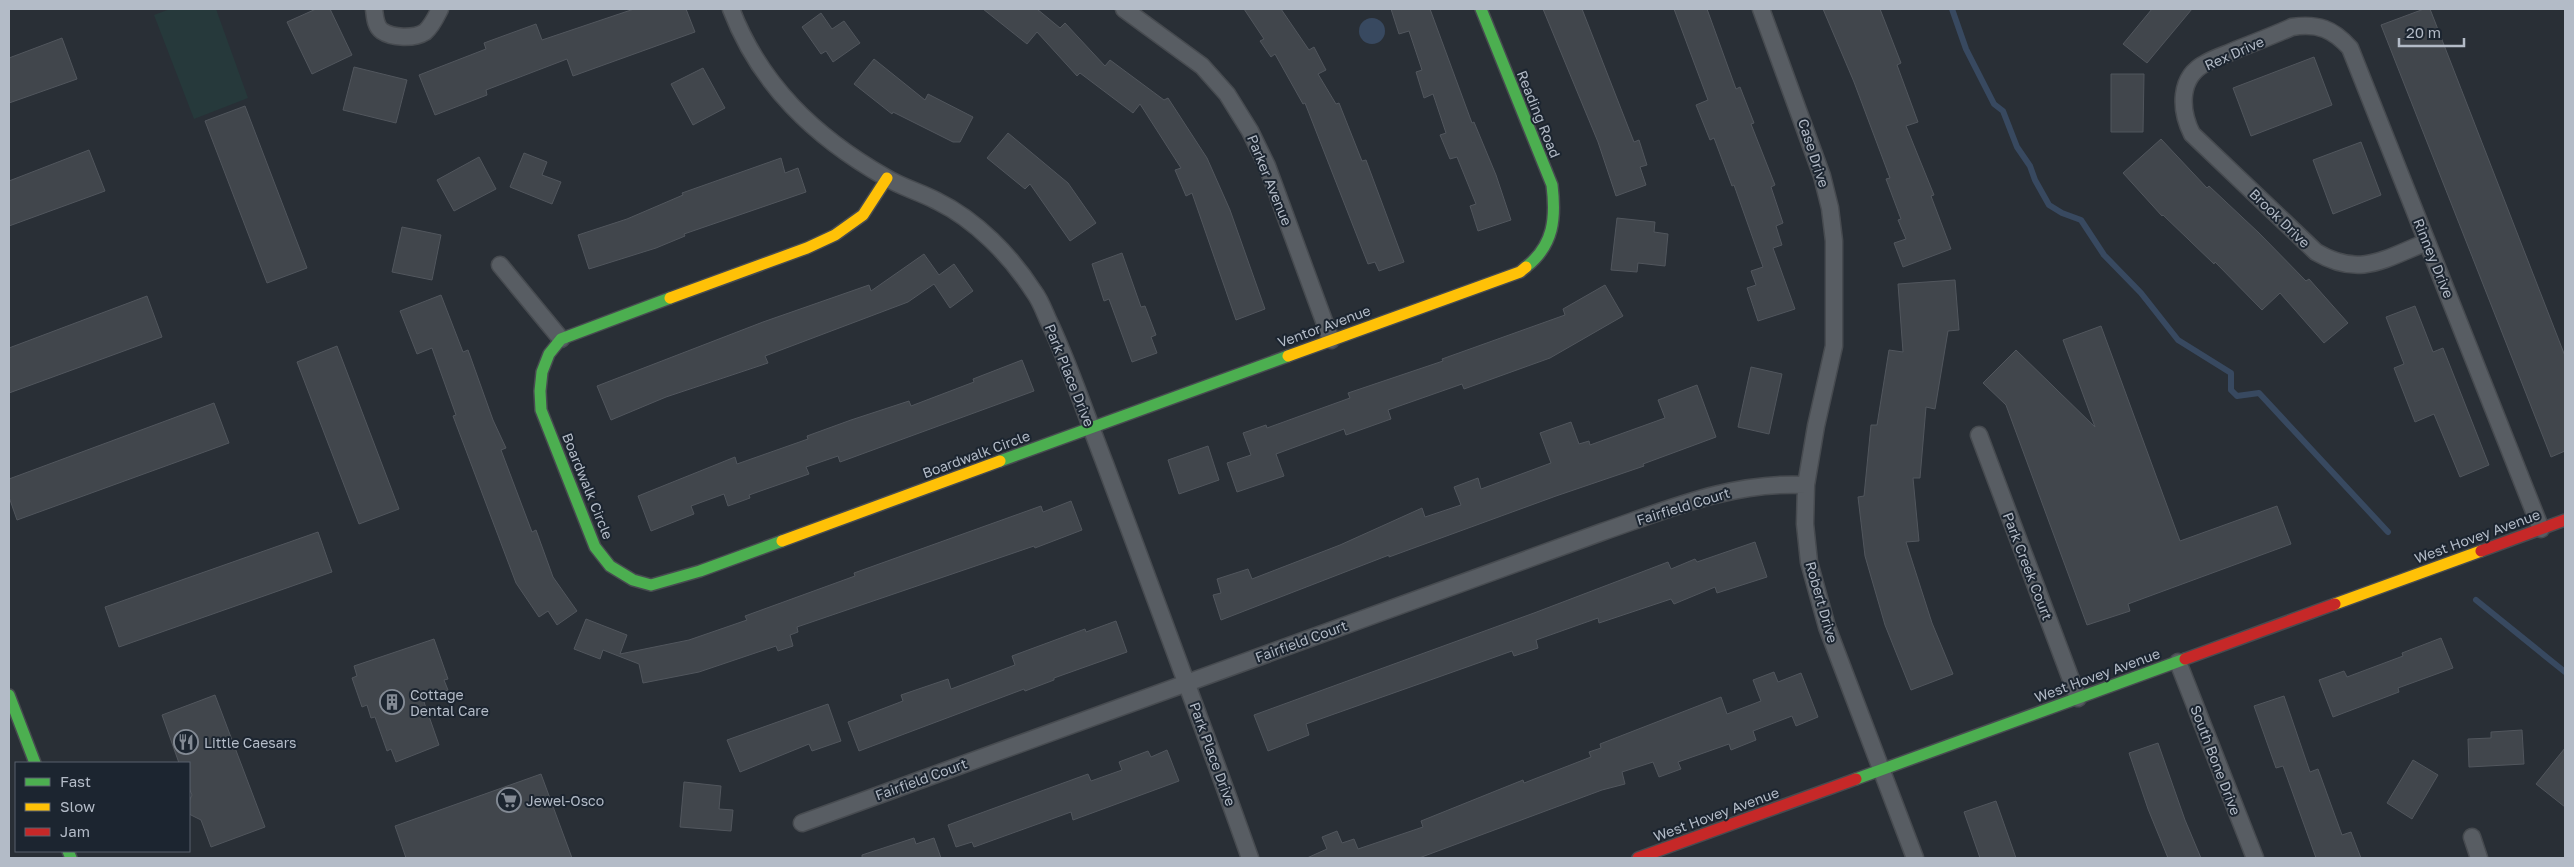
<svg xmlns="http://www.w3.org/2000/svg" width="2574" height="867" font-family="'Golos Text',sans-serif">
	<style>
		.green { fill: #26393b }
		.water { fill: #384960 }
		.lines { fill: none; stroke-linecap: round; stroke-linejoin: round }
		.stream { stroke: #384960; stroke-width: 6 }
		.building { fill: #41464c; stroke: #51565d }
		.street-casing { stroke: #474b50; stroke-width: 19 }
		.fast-casing { stroke: #474b50; stroke-width: 14 }
		.slow-casing { stroke: #474b50; stroke-width: 14 }
		.jam-casing { stroke: #474b50; stroke-width: 14 }
		.street { stroke: #585d63; stroke-width: 16 }
		.fast { stroke: #4caf50; stroke-width: 11 }
		.slow { stroke: #ffc107; stroke-width: 11 }
		.jam { stroke: #c62828; stroke-width: 11 }
		.labels { text-anchor: middle; dominant-baseline: central; stroke-width: 4; stroke-linejoin: round; paint-order: stroke }
		.street-label { font-size: 14px; fill: #b3bbc7; stroke: #1c2530 }
		.poi-label { font-size: 14px; fill: #b3bbc7; stroke: #1c2530; text-anchor: start }
	</style>
	<rect width="100%" height="100%" fill="#292f36"/>
	<path class="green" d="M170 9H216L248 98 194 119 154 15Z"/>
	<path class="water" d="M1359 31a13 13 0 1 1 26 0a13 13 0 1 1-26 0Z"/>
	<g class="lines">
		<path class="stream" d="M1952 9 1966 49 1994 104 2003 111 2017 147 2030 166 2035 180 2049 205 2062 213 2081 220 2104 255 2141 293 2178 340 2231 373V390L2237 396 2259 393 2388 532
			M2476 600 2565 672"/>
	</g>
	<path class="building" d="M316 9H330L352 55 312 74 287 22Z
		M634 9H686L695 32 573 76 567 59 486 90 487 95 435 115 419 75 486 49 484 43 536 24 542 40Z
		M983 9H1037L1060 28 1065 23 1105 66 1110 60 1164 100 1168 98 1207 158 1230 210 1265 309 1236 320 1192 193 1186 196 1175 170 1181 168 1140 104 1133 113 1080 73 1077 76 1037 32 1027 44Z
		M1244 9H1281L1309 50 1314 47 1326 70 1318 74 1336 104 1339 103 1362 161 1366 160 1404 262 1379 271 1375 262 1368 264 1305 103 1303 104 1275 54 1271 57 1260 41 1264 39Z
		M1391 9H1430L1472 123 1474 122 1496 175 1511 220 1478 231 1470 206 1476 204 1457 157 1450 159 1440 135 1446 133 1433 94 1424 98 1416 72 1422 70 1409 31 1399 34Z
		M1543 9H1582L1634 142 1639 140 1647 165 1640 167 1646 185 1616 196 1598 142Z
		M1674 9H1707L1736 89 1740 87 1754 123 1751 124 1775 185 1771 187 1783 223 1776 226 1782 245 1773 248 1795 309 1758 321 1747 288 1756 285 1751 271 1763 267 1734 185 1732 186 1714 138 1710 140 1696 105 1708 100Z
		M1823 9H1880L1901 63 1897 65 1918 122 1906 126 1934 195 1931 196 1951 249 1903 267 1894 243 1906 239 1898 220 1901 219 1886 179 1890 178 1854 82Z
		M2152 9H2192L2147 63 2123 44Z
		M2424 9H2430L2565 356V451L2551 457 2381 25Z
		M821 13 832 29 844 21 860 43 833 62 826 51 821 54 802 27Z
		M62 38 77 79 9 103V58Z
		M2314 57 2332 105 2251 136 2233 88Z
		M874 59 925 100 928 94 973 117 960 142H953L893 112 892 114 854 84Z
		M354 67 407 80 396 123 343 110Z
		M703 68 725 108 693 125 671 84Z
		M2111 74H2144L2143 132H2111Z
		M245 106 307 268 267 283 205 121Z
		M1008 133 1068 183 1096 223 1070 241 1030 184 1025 189 987 158Z
		M2161 139 2207 188 2209 186 2259 233 2306 281 2309 279 2348 323 2324 343 2280 293 2262 310 2215 262 2214 264 2163 215 2162 216 2123 173Z
		M2361 142 2381 195 2333 214 2313 160Z
		M89 150 105 191 9 226V181Z
		M524 153 547 162 542 175 561 182 552 204 510 187Z
		M479 157 496 189 454 211 437 180Z
		M781 158 785 173 798 168 806 192 684 234 685 236 656 248 589 269 578 235 627 219 683 195 682 193Z
		M1617 218 1655 222 1654 232 1668 234 1665 266 1638 263 1637 272 1611 270Z
		M402 227 441 235 432 280 392 272Z
		M1122 253 1141 307 1145 306 1156 335 1151 337 1157 353 1132 362 1109 299 1104 301 1092 264Z
		M924 254 939 275 954 264 973 291 950 308 934 284 908 302 765 356 768 363 666 397 611 420 597 386 763 322 869 285 871 291Z
		M1955 280 1959 330 1948 331 1935 409 1926 407 1920 478H1913L1919 541 1906 542 1932 623 1953 674 1911 690 1885 625 1865 556 1858 497 1864 496 1871 425H1877L1889 350 1903 352 1898 284Z
		M1605 285 1623 316 1550 358 1464 389 1462 384 1388 410 1391 419 1346 435 1344 429 1276 454 1284 476 1237 492 1227 463 1251 455 1243 433 1266 425 1267 428 1350 398 1348 393 1443 361 1442 359 1565 315 1563 309Z
		M441 295 463 352 468 350 493 420 506 448 501 450 532 532 536 530 553 577 577 611 557 625 548 611 539 617 516 583 453 416 456 415 432 348 417 354 400 311Z
		M147 296 162 337 9 393V348Z
		M2415 306 2433 352 2443 348 2489 465 2460 477 2434 414 2415 422 2394 368 2404 364 2386 317Z
		M2101 326 2180 541 2277 506 2291 544 2128 604 2130 611 2087 625 2006 405 1983 383 2016 350 2095 427 2063 340Z
		M337 346 399 509 359 524 297 362Z
		M1022 360 1034 391 840 462 838 456 806 467 809 474 749 495 750 498 728 506 724 494 691 506 694 514 651 531 638 496 735 457 737 464 808 439 807 436 851 420 909 401 911 406 974 382 973 379Z
		M1751 367 1782 374 1769 434 1738 427Z
		M1697 385 1716 437 1643 464 1644 466 1556 496 1389 557V555L1221 620 1213 595 1221 593 1217 579 1248 569 1252 579 1340 545 1422 508 1425 517 1461 505 1454 487 1478 478 1481 489 1551 463 1540 433 1571 422 1579 444 1589 441 1590 445 1665 418 1658 400Z
		M214 403 229 443 17 520 9 497V479Z
		M1208 446 1219 480 1179 494 1168 460Z
		M1071 501 1082 530 1035 548 1034 546 797 627 798 632 790 635 793 646 778 651 776 646 699 672 643 683 639 664 603 650 600 659 574 649 586 619 627 635 620 654 689 640 747 620 745 616 855 576 854 573 1041 506 1043 512Z
		M318 532 332 572 119 647 105 607Z
		M1755 542 1767 577 1717 593 1715 587 1674 604 1671 599 1599 623 1598 618 1536 640 1538 648 1514 656 1512 651 1306 724 1309 735 1268 751 1254 715 1534 613 1668 562 1671 569 1695 559 1697 562Z
		M1116 621 1127 652 1054 678V680L1025 691 1024 689 859 751 848 722 903 701 901 695 948 679 951 689 1015 665 1012 656 1085 629 1086 632Z
		M2441 638 2453 668 2398 688 2399 692 2333 717 2319 680 2344 671 2347 677 2403 656 2402 653Z
		M434 639 448 679 444 680 448 690 423 699 439 745 396 762 391 749 387 751 375 717 371 718 367 705 362 707 352 678 357 676 354 666Z
		M1774 672 1778 682 1801 673 1818 717 1796 726 1792 716 1753 731 1756 740 1731 750 1729 744 1678 762 1681 769 1659 777 1653 762 1622 772 1625 784 1602 790 1419 858H1307L1327 849 1322 837 1337 831 1342 843 1354 839 1358 849 1423 827 1421 821 1498 790 1523 780 1524 783 1591 757 1589 752 1601 748 1600 744 1721 697 1727 714 1761 701 1753 680Z
		M215 695 265 827 211 847 201 820 189 814V801L192 795 189 788V763H179L162 715Z
		M2284 696 2310 772 2318 769 2342 835 2351 832 2361 858H2316L2283 766 2276 768 2254 706Z
		M828 704 841 741 812 751 809 744 740 772 727 740Z
		M2522 730 2524 764 2469 767 2468 739 2491 738V732Z
		M2158 743 2185 820 2201 858H2168L2148 809 2129 753Z
		M2565 748V807L2536 784Z
		M1167 750 1179 781 1073 820 1071 812 974 847 972 842 956 847 948 825 1088 774 1091 781 1122 770 1119 762 1148 751 1151 757Z
		M2413 760 2438 775 2412 819 2387 803Z
		M541 774 572 858H406L395 826Z
		M684 782 721 786 719 809 733 810 731 831 680 827Z
		M1996 801 2016 858H1980L1964 812Z
		M914 838 916 844 934 838 941 858H862V855Z"/>
	<g class="lines">
		<defs>
			<path id="street" d="M374 9C375 16 375 26 382 31 392 38 414 39 425 32 432 26 436 17 440 9
				M731 9C760 85 815 137 885 177 901 187 920 192 937 201 976 220 1011 256 1034 292 1041 301 1045 314 1050 324 1071 369 1087 418 1105 464 1154 595 1203 726 1250 858
				M1124 9 1202 66 1227 94 1250 131 1267 166 1331 340
				M1761 9 1822 176 1830 208 1834 241V346L1816 426 1806 485 1805 524 1809 562 1827 627 1915 858
				M2427 242C2384 259 2360 278 2316 252L2192 134C2180 110 2178 77 2206 63 2216 57 2228 54 2238 49 2256 42 2274 35 2292 27 2318 23 2333 29 2350 48L2541 529
				M500 265 561 339
				M1979 435 2078 698
				M2178 662 2255 858
				M802 823 1602 532C1669 509 1733 481 1806 485
				M2472 837 2479 858"/>
			<path id="fast" d="M1481 9 1552 185C1556 218 1554 245 1526 267
				M670 298 561 339 549 354 542 372 540 391 541 410 595 547 610 566 633 580 651 585 700 571 782 541
				M1000 461 1288 356
				M9 695 35 763
				M1856 779 2185 659
				M68 851 71 858"/>
			<path id="slow" d="M670 298 807 248 835 235 863 215 887 178
				M1288 356 1520 272 1526 267
				M782 541 1000 461
				M2335 604 2481 551"/>
			<path id="jam" d="M2481 551 2565 520
				M2185 659 2335 604
				M1638 858 1856 779"/>
		</defs>
		<use href="#street" class="street-casing"/>
		<use href="#fast" class="fast-casing"/>
		<use href="#slow" class="slow-casing"/>
		<use href="#jam" class="jam-casing"/>
		<use href="#street" class="street"/>
		<use href="#fast" class="fast"/>
		<use href="#slow" class="slow"/>
		<use href="#jam" class="jam"/>
	</g>
	<defs>
		<symbol id="building-ring" viewBox="-11 -11 22 22"><circle r="9.5" fill="#1c2530" stroke="#838a94" stroke-width="1.5"/><path d="M-4-6H4V6H1V3H-1V6H-4ZM-2.5-4.3h1.7v1.8h-1.7ZM.8-4.3h1.7v1.8H.8ZM-2.5-1h1.7V.8h-1.7ZM.8-1h1.7V.8H.8Z" fill="#838a94"/></symbol>
		<symbol id="restaurant-ring" viewBox="-11 -11 22 22"><circle r="9.5" fill="#1c2530" stroke="#838a94" stroke-width="1.5"/><path d="M-5-6h1v4h1v-4h1v4h1v-4h1v5L-1.5 .5V6h-2V.5L-5-1ZM5-6V6H3V1.5H1.5Q1.5-4 5-6Z" fill="#838a94"/></symbol>
		<symbol id="supermarket-ring" viewBox="-11 -11 22 22"><circle r="9.5" fill="#1c2530" stroke="#838a94" stroke-width="1.5"/><path d="M-6-5.5h2.5l.6 2H6L4.5 2H-2.5L-4.4-4H-6ZM-1.5 3.2a1.3 1.3 0 1 0 .1 0ZM3 3.2a1.3 1.3 0 1 0 .1 0Z" fill="#838a94"/></symbol>
	</defs>
	<g fill-rule="evenodd">
		<use href="#building-ring" x="378" y="688" width="28" height="28"/>
		<use href="#restaurant-ring" x="172" y="728" width="28" height="28"/>
		<use href="#supermarket-ring" x="495" y="786" width="28" height="28"/>
	</g>
	<g class="labels">
		<g class="street-label">
			<text transform="translate(2234 53) rotate(-24)">Rex Drive</text>
			<text transform="translate(1539 114) rotate(68)">Reading Road</text>
			<text transform="translate(1814 153) rotate(72)">Case Drive</text>
			<text transform="translate(1270 180) rotate(68)">Parker Avenue</text>
			<text transform="translate(2280 218) rotate(44)">Brook Drive</text>
			<text transform="translate(2434 258) rotate(68)">Rinney Drive</text>
			<text transform="translate(1324 326) rotate(-20)">Ventor Avenue</text>
			<text transform="translate(1070 375) rotate(68)">Park Place Drive</text>
			<text transform="translate(976 454) rotate(-20)">Boardwalk Circle</text>
			<text transform="translate(588 486) rotate(68)">Boardwalk Circle</text>
			<text transform="translate(1683 506) rotate(-17)">Fairfield Court</text>
			<text transform="translate(2477 536) rotate(-20)">West Hovey Avenue</text>
			<text transform="translate(2028 566) rotate(69)">Park Creek Court</text>
			<text transform="translate(1822 602) rotate(74)">Robert Drive</text>
			<text transform="translate(1301 641) rotate(-20)">Fairfield Court</text>
			<text transform="translate(2097 675) rotate(-20)">West Hovey Avenue</text>
			<text transform="translate(1213 754) rotate(70)">Park Place Drive</text>
			<text transform="translate(2216 760) rotate(69)">South Bone Drive</text>
			<text transform="translate(921 779) rotate(-20)">Fairfield Court</text>
			<text transform="translate(1716 814) rotate(-20)">West Hovey Avenue</text>
		</g>
		<g class="poi-label">
			<text x="410" y="694">Cottage<tspan x="410" dy="16">Dental Care</tspan></text>
			<text x="204" y="742">Little Caesars</text>
			<text x="526" y="800">Jewel-Osco</text>
		</g>
	</g>
	<rect width="2574" height="867" fill="none" stroke="#b3bbc7" stroke-width="20"/>
	<rect x="15" y="762" width="175" height="90" fill="#1c2530" stroke="#58616c"/>
	<rect x="25" y="778" width="25" height="8" fill="#4caf50" stroke="#58616c"/>
	<text x="60" y="787" font-size="15" fill="#b3bbc7">Fast</text>
	<rect x="25" y="803" width="25" height="8" fill="#ffc107" stroke="#58616c"/>
	<text x="60" y="812" font-size="15" fill="#b3bbc7">Slow</text>
	<rect x="25" y="828" width="25" height="8" fill="#c62828" stroke="#58616c"/>
	<text x="60" y="837" font-size="15" fill="#b3bbc7">Jam</text>
	<path d="M2399 38v8h65v-8" fill="none" stroke="#b3bbc7" stroke-width="2.5"/>
	<text x="2406" y="38" font-size="15" fill="#b3bbc7" stroke="#1c2530" stroke-width="4" paint-order="stroke">20 m</text>
</svg>
